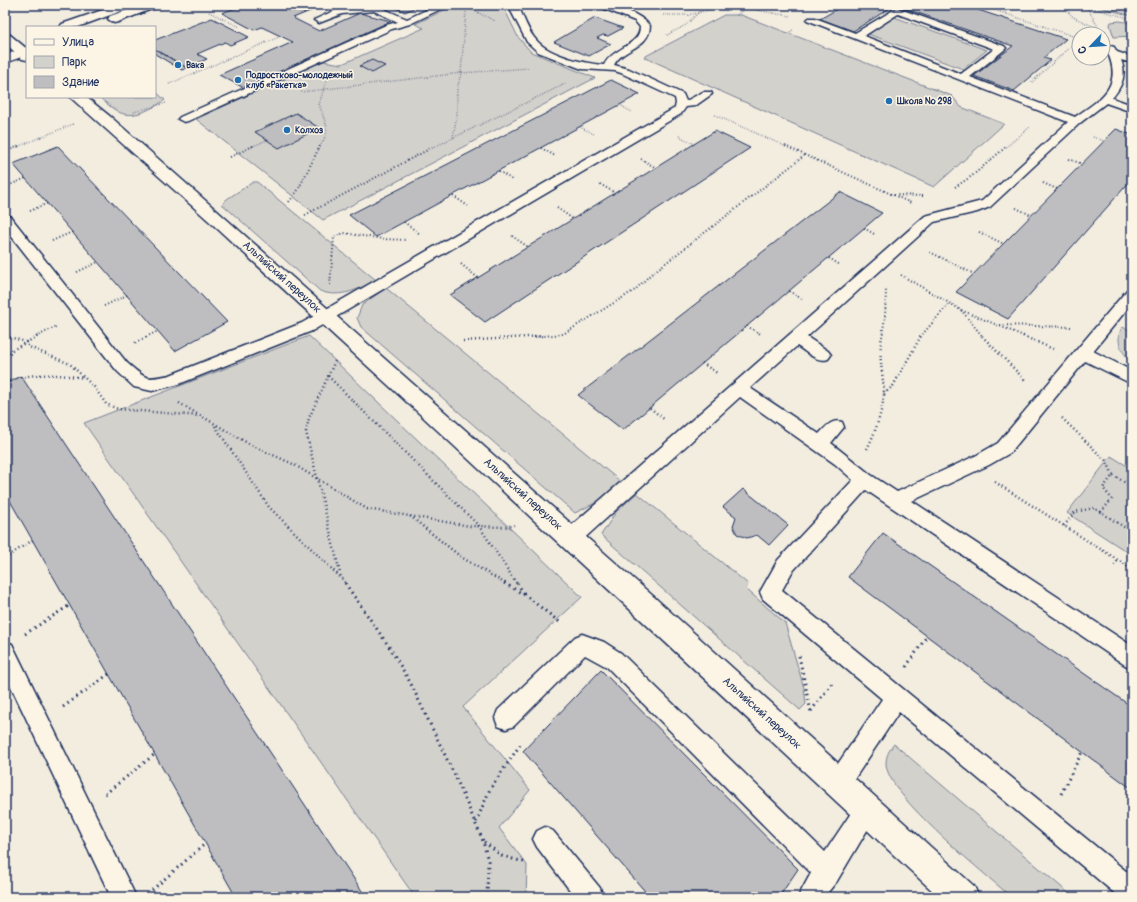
<svg xmlns="http://www.w3.org/2000/svg" width="1137" height="902" font-family="Pangolin,sans-serif">
	<style>
		.green { fill: #d3d1cc; stroke: #778095 }
		.building { fill: #bebec0; stroke: #1b2f5e }
		.lines { fill: none; stroke-linecap: round; stroke-linejoin: round }
		.service-casing { stroke: #1b2f5e; stroke-width: 3 }
		.minor-casing { stroke: #1b2f5e; stroke-width: 3 }
		.tertiary-casing { stroke: #1b2f5e; stroke-width: 3 }
		.path-far3 { stroke: #1b2f5e; stroke-width: 1.5; stroke-dasharray: 0.5 2; stroke-linecap: butt }
		.path-far2 { stroke: #1b2f5e; stroke-width: 2; stroke-dasharray: 1 2.5; stroke-linecap: butt }
		.path-far1 { stroke: #1b2f5e; stroke-width: 2.5; stroke-dasharray: 1 3; stroke-linecap: butt }
		.path { stroke: #1b2f5e; stroke-width: 3; stroke-dasharray: 1.5 4; stroke-linecap: butt }
		.service { fill: #fcf5e5; fill-rule: evenodd }
		.minor { fill: #fcf5e5; fill-rule: evenodd }
		.tertiary { fill: #fcf5e5; fill-rule: evenodd }
		.poi-dot { fill: #1f6fb2; stroke: #fcf5e5; stroke-width: 1.5 }
		.labels { text-anchor: middle; dominant-baseline: central; stroke-width: 3; stroke-linejoin: round; paint-order: stroke }
		.far-poi-label { font-size: 9px; font-weight: bold; fill: #1b2f5e; stroke: #fcf5e5; text-anchor: start }
		.street-label { font-size: 11px; fill: #1b2f5e; stroke: #fcf5e5 }
	</style>
	<rect width="100%" height="100%" fill="#f3ede0"/>
	<filter id="ink" filterUnits="userSpaceOnUse"><feTurbulence type="fractalNoise" baseFrequency=".025" numOctaves="2"/><feDisplacementMap in="SourceGraphic" scale="8" xChannelSelector="R" yChannelSelector="G"/><feConvolveMatrix kernelMatrix="1 2 1 2 8 2 1 2 1" color-interpolation-filters="sRGB"/></filter>
	<g filter="url(#ink)">
		<path class="green" d="M455 5 503 6 518 37 531 52 595 78 323 220 196 119 323 61 342 64 424 28 415 24Z
			M1092 5H1132V16Z
			M724 15H741L952 96 961 107 1004 124 934 187 644 57Z
			M894 17 987 50 963 69 868 34Z
			M1119 21 1132 23V36L1114 37 1110 25 1111 22Z
			M155 91 165 100C153 108 132 121 117 111 111 108 105 102 99 97H155Z
			M253 182H257L376 280C360 289 339 299 320 291L222 204 227 199Z
			M386 288 621 482 601 500 575 513 361 327 357 318 362 305Z
			M1122 327 1132 331V363C1121 351 1115 342 1122 327Z
			M309 336 582 597 463 707 530 790 499 828 527 865 526 897H415L84 423Z
			M1111 456 1132 469V555L1067 513Z
			M637 493 748 584 746 589 785 623 804 688 806 704 800 710 601 535 616 512Z
			M894 744 1073 897H1011C985 873 886 796 886 763 886 755 890 749 894 744Z"/>
		<path class="building" d="M243 5H325L293 18 319 31 360 13 391 21 244 88 219 75 293 42 262 27 254 30 222 13Z
			M389 5H420L405 12Z
			M844 5H963L1066 39 1043 58 1051 60 1014 91 974 76 1013 46 895 5 853 31 820 19Z
			M212 18 249 37 230 45 225 42 197 54 207 59 187 68 155 49V40Z
			M595 18 623 28 608 36 603 35 597 38 611 44 589 56 554 42Z
			M155 49 187 68 182 70 155 54Z
			M372 60 385 66 372 73 359 66Z
			M611 80 640 94 376 237 349 215Z
			M296 113 319 128 279 148 255 132Z
			M1116 129 1132 135V179L1008 319 956 292Z
			M715 131 750 148 485 322 450 295Z
			M58 146 227 322 175 351 13 164Z
			M840 192 882 213 623 430 578 395Z
			M21 376 366 897H236L5 492V384Z
			M743 489 788 525 769 545 757 535 747 538 737 534 733 526 736 517 723 507Z
			M883 533 1132 707V789L848 577Z
			M601 670 798 869 779 897H650L523 751Z"/>
		<g class="lines">
			<defs>
				<path id="service" d="M375 5 407 19 437 5H449L410 24 392 29 188 121 184 122 178 119 180 117 386 25 398 22 374 11 342 14 319 23 314 20 340 8Z
					M508 5H518C523 16 528 32 537 41 549 55 586 64 604 65 612 48 640 46 640 27L635 21 595 5C613 5 638 11 650 26 649 49 622 48 614 65L629 69 683 94 686 101 703 92H711L712 94 695 106 686 107 681 114 312 331 179 384 152 391 134 387 117 371 5 228V215L10 216 127 363C147 380 145 380 170 375L302 323 675 108 676 103 675 98 621 73 615 71 582 69 538 52 527 42Z
					M897 8 1004 46 1006 48 1004 50 970 77 1075 117C1103 98 1124 85 1106 49L1111 46 1114 47 1117 52 1132 57V63L1121 60C1127 74 1122 87 1112 98L1132 105V112L1106 103 1080 123 990 207 977 212 934 222 807 337 828 351 831 355 828 359C817 363 807 352 797 346L750 388 819 434C826 427 831 419 842 422L844 427 831 443 871 475 897 492 977 455 998 443 1127 290 1132 288V303L1093 351 1132 371V384L1085 361 1010 453 989 465 912 501 1132 646V668L1125 665 866 490 792 572 782 590 1132 876V897H1119L899 712 847 790 839 793 831 790 828 782 831 774 882 699 763 599 760 592 778 560 853 480 835 464 740 397 578 544 571 546 564 544 562 538 564 532 925 216 982 201 1068 122 807 20 809 18H815L855 33ZM898 14 994 49 961 74 864 36Z
					M582 634 604 642 621 653 825 852 859 801 867 797 875 801 879 809 875 817 837 881 824 897H798L811 873 607 667 585 655 514 726 506 729 498 726 495 718 498 710 575 637Z
					M5 641 12 644 136 897H111L5 674Z
					M545 827 553 831 600 888 603 897H575L537 847 533 839 537 831Z"/>
				<path id="minor" d="M5 33 9 34 27 49V60L22 59 5 43Z
					M70 97H86L112 118 653 596 974 886 979 897H939L422 416 209 221Z"/>
				<path id="tertiary" d="M117 5H134L132 7 78 27H60L62 24Z
					M142 5H159L157 7 118 22 114 23 108 19 110 16Z
					M27 47V55L5 63V55Z"/>
			</defs>
			<use href="#service" class="service-casing"/>
			<use href="#minor" class="minor-casing"/>
			<use href="#tertiary" class="tertiary-casing"/>
			<path class="path-far3" d="M728 5 790 16
				M979 5 1079 38
				M1002 5 1006 13
				M1062 5 1073 17 1099 29
				M1081 5 1132 19
				M467 7 495 21
				M1087 7 1099 29
				M757 9 764 5
				M209 12 240 27
				M663 15H688L729 5
				M737 15 745 8
				M788 33 793 30
				M667 35 686 25 701 10
				M1032 82 1079 39
				M169 84 279 37
				M301 92 461 73 529 68
				M620 105 632 112
				M134 112 166 103
				M715 115 787 147
				M580 127 594 134
				M679 136 695 144
				M453 137 457 114V90L461 73 466 11
				M1093 137 1104 141
				M17 147 73 124
				M251 147 267 140
				M320 147 326 135 327 127 319 104 327 79
				M434 147 567 83
				M1006 147 1030 127"/>
			<path class="path-far2" d="M785 146 911 203
				M541 148 555 156
				M5 152 19 146
				M230 157 253 146
				M641 159 656 168
				M1069 159 1082 164
				M499 171 512 180
				M1043 183 1057 189
				M600 184 615 193
				M5 187 26 178
				M955 187 972 176 1007 146
				M894 195 923 196
				M453 196 468 206
				M289 202 298 190 320 146
				M557 208 573 219
				M1016 208 1031 215
				M30 211 48 203
				M305 215 435 146
				M404 222 420 234
				M864 228 876 235
				M979 232 1004 244
				M512 236 528 247
				M52 241 72 232
				M930 252 974 274
				M829 258 840 265
				M461 264 478 278
				M77 272 98 262
				M901 275 961 310 1026 337
				M330 285 334 237 344 233 383 239 407 240
				M789 291 802 299
				M104 306 127 295
				M961 310 983 337
				M1000 325 1071 327
				M747 326 762 335
				M5 336 10 337
				M36 337 57 326
				M146 337 158 331
				M534 337 563 334 635 290 650 275 804 156
				M882 337 885 317 886 290
				M920 337 949 304"/>
			<path class="path-far1" d="M6 336 26 342 29 347 70 364 94 387 106 404 118 409 199 416
				M982 336 1026 381
				M1023 336 1053 349
				M463 341 543 336
				M135 343 148 336
				M5 354 38 336
				M335 361 309 418 306 432 341 577 346 584
				M702 363 717 373
				M328 376 479 526 517 584
				M5 382C31 372 57 374 84 378
				M884 394 893 386 921 336
				M179 403 251 445 293 464 367 509 470 526 504 527 514 525
				M650 408 665 420
				M1062 418 1107 462 1113 475
				M215 426 269 507 340 577
				M867 449C874 436 884 407 884 392 883 372 878 357 882 336
				M995 482 1132 569
				M1101 512 1112 499 1103 488 1113 475 1132 487
				M410 516 461 557 506 584
				M1064 526 1075 512 1094 508 1132 532
				M5 558 33 540
				M1114 565 1118 560"/>
			<path class="path" d="M345 583 390 648 410 682 456 778 483 841 488 861 487 897
				M504 583 525 595 562 624
				M517 583 525 595
				M25 634 70 605
				M799 656 811 712
				M906 667 927 636
				M63 707 109 674
				M811 711 833 682
				M105 794 155 754
				M1061 794 1082 752
				M476 822 490 789 520 745
				M484 842 502 856 524 862
				M152 890 205 844"/>
			<use href="#service" class="service"/>
			<use href="#minor" class="minor"/>
			<use href="#tertiary" class="tertiary"/>
		</g>
	</g>
	<g class="poi-dot">
		<circle cx="178" cy="65" r="4"/>
		<circle cx="238" cy="80" r="4"/>
		<circle cx="889" cy="101" r="4"/>
		<circle cx="287" cy="130" r="4"/>
	</g>
	<g class="labels">
		<g class="far-poi-label">
			<text x="186" y="65">Вака</text>
			<text x="246" y="75">Подростково-молодежный<tspan x="246" dy="10">клуб «Ракетка»</tspan></text>
			<text x="897" y="101">Школа № 298</text>
			<text x="295" y="130">Колхоз</text>
		</g>
		<g class="street-label">
			<text transform="translate(282 277) rotate(42)">Альпийский переулок</text>
			<text transform="translate(523 494) rotate(42)">Альпийский переулок</text>
			<text transform="translate(762 713) rotate(42)">Альпийский переулок</text>
		</g>
	</g>
	<rect width="1137" height="902" fill="none" stroke="#fcf5e5" stroke-width="20"/>
	<rect x="10" y="10" width="1117" height="882" fill="none" stroke="#1b2f5e" stroke-width="1.5" filter="url(#ink)"/>
	<rect x="26" y="26" width="130" height="72" fill="#fcf5e5" stroke="#a2a6af"/>
	<rect x="34" y="39" width="20" height="6" fill="#fcf5e5" stroke="#a2a6af"/>
	<text x="62" y="46" font-size="12" fill="#1b2f5e">Улица</text>
	<rect x="34" y="56" width="20" height="12" fill="#d3d1cc" stroke="#a2a6af"/>
	<text x="62" y="66" font-size="12" fill="#1b2f5e">Парк</text>
	<rect x="34" y="76" width="20" height="12" fill="#bebec0" stroke="#a2a6af"/>
	<text x="62" y="86" font-size="12" fill="#1b2f5e">Здание</text>
	<g transform="translate(1091 46) rotate(245)"><circle r="19" fill="#fcf5e5" stroke="#a2a6af"/>
	<path d="M0-3L7 15L0 10L-7 15Z" fill="#1f6fb2"/>
	<text y="-6" font-size="11" font-weight="bold" text-anchor="middle" fill="#1b2f5e">С</text>
	</g>
</svg>
